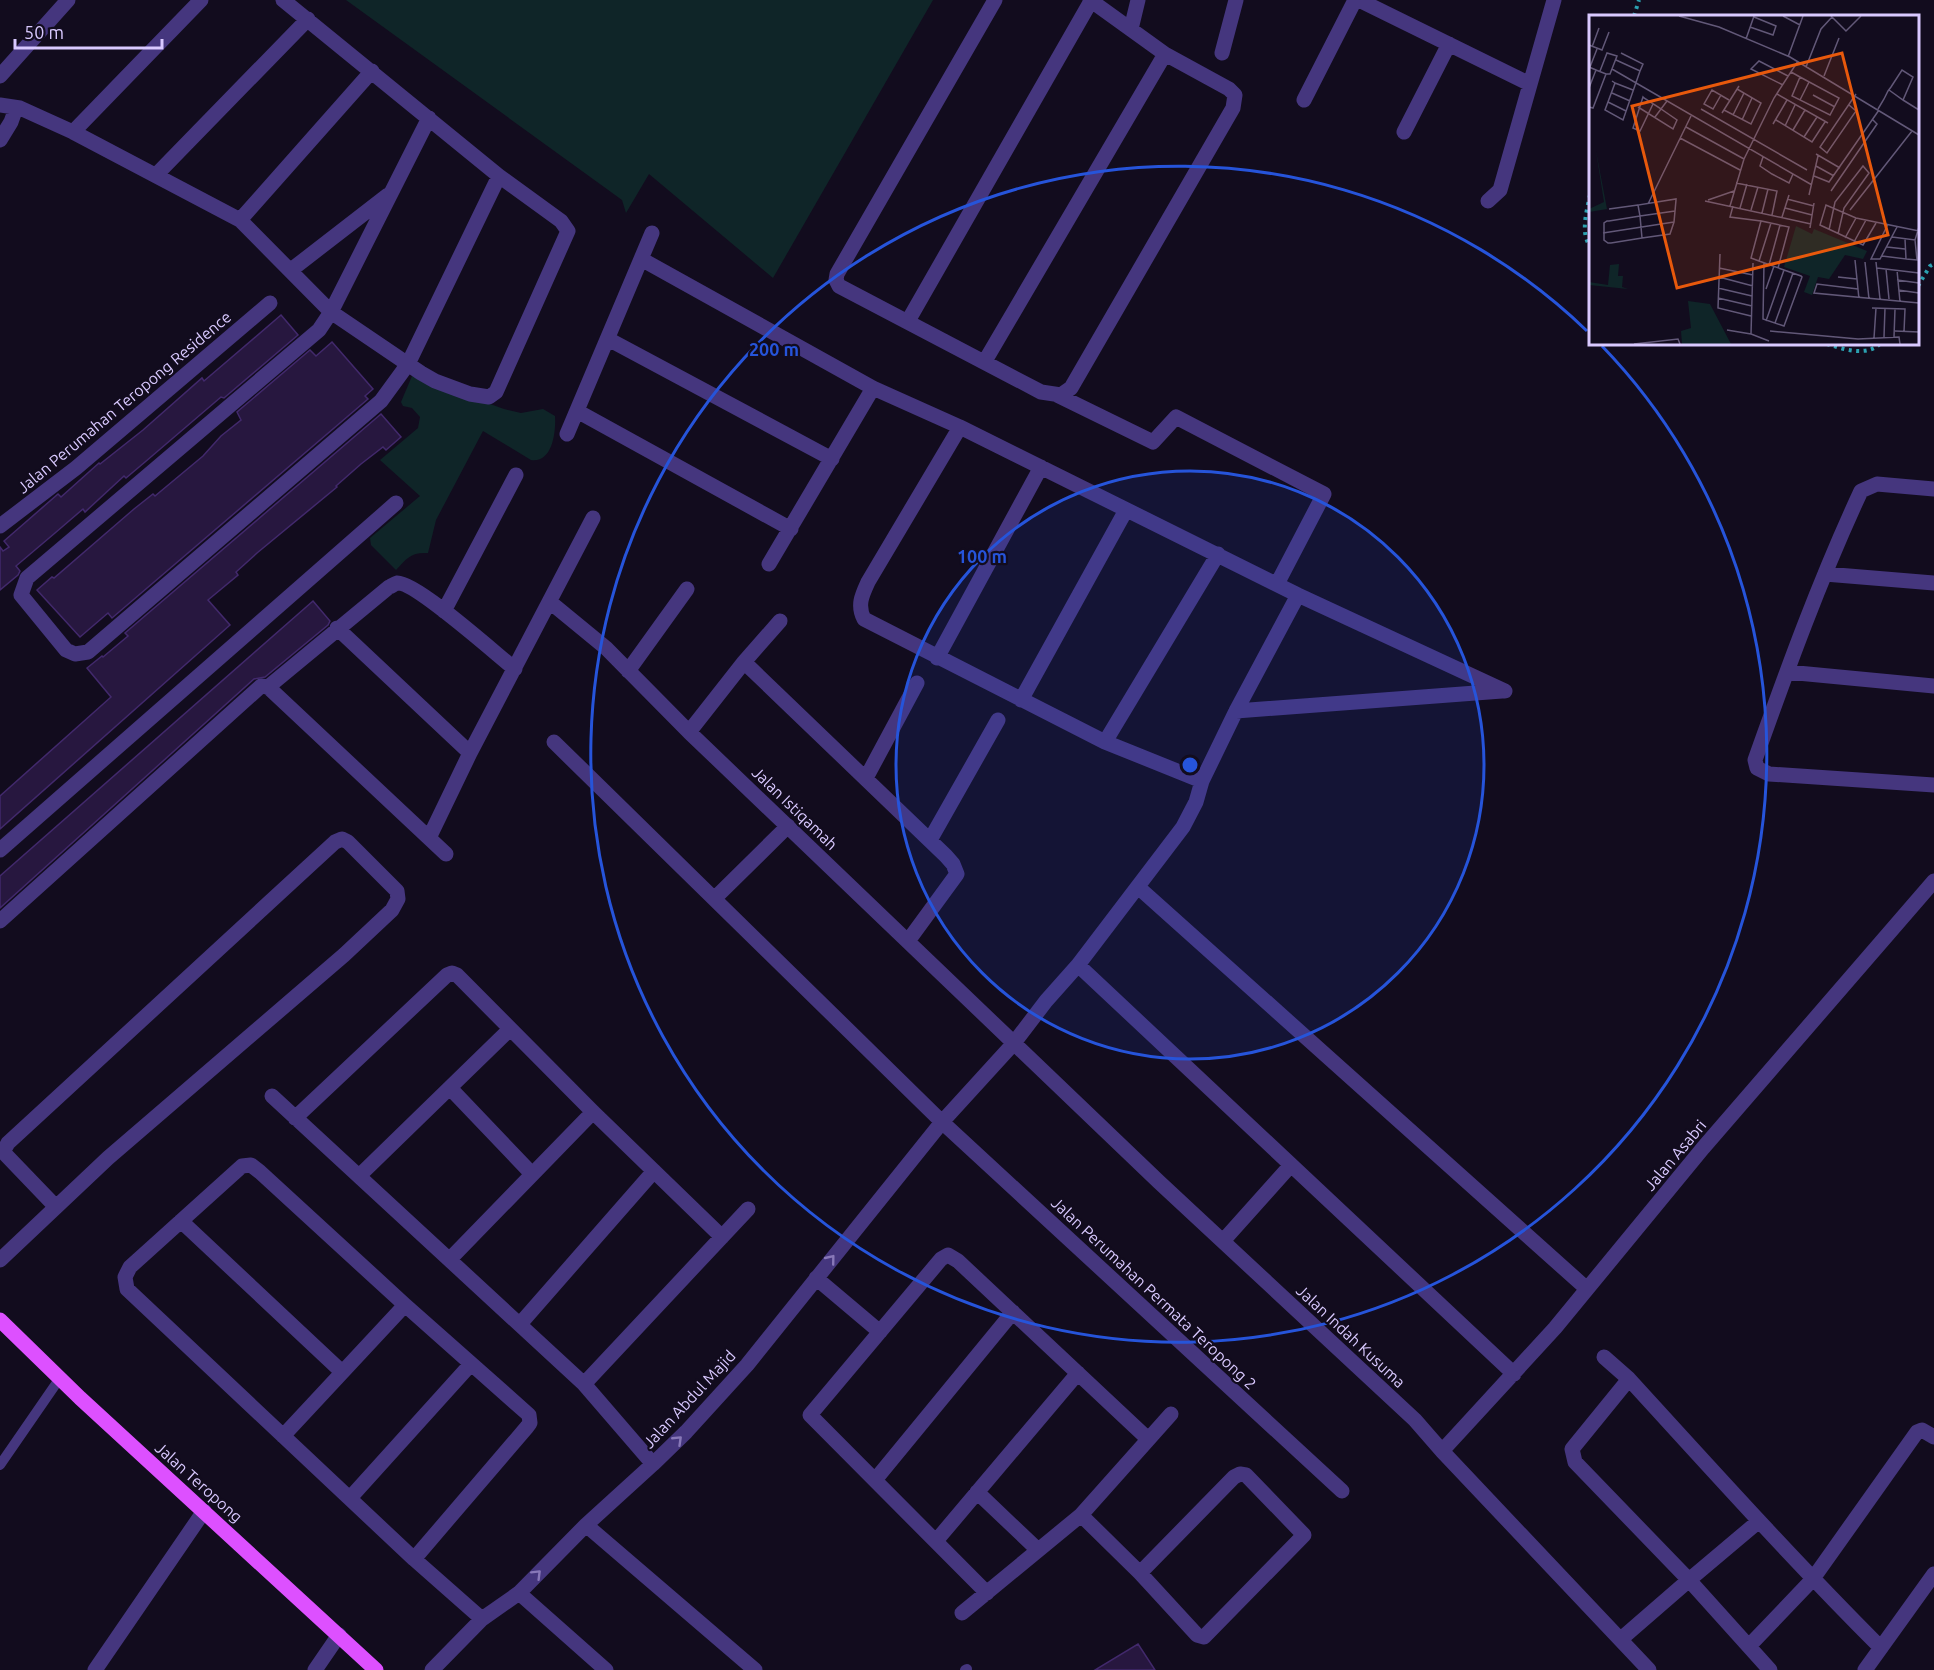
<svg xmlns="http://www.w3.org/2000/svg" width="1934" height="1670" font-family="Ubuntu,sans-serif">
	<style>
		.green { fill: #0f2528 }
		.building { fill: #27173f; stroke: #42296c; stroke-width: 1.5 }
		.lines { fill: none; stroke-linecap: round; stroke-linejoin: round }
		.path { stroke: #2ba1b1; stroke-width: 4; stroke-dasharray: 3 4.5; stroke-linecap: butt }
		.service { stroke: #45367e; stroke-width: 10 }
		.minor { stroke: #45367e; stroke-width: 15 }
		.primary { stroke: #dd50ff; stroke-width: 15 }
		.oneway { stroke: #8878b8 }
		.ring { fill: none; stroke: #2654da; stroke-width: 3 }
		.labels { text-anchor: middle; dominant-baseline: central; stroke-width: 4.5; stroke-linejoin: round; paint-order: stroke }
		.street-label { font-size: 16px; fill: #d9c9ff; stroke: #120c1e }
		.inset-road { fill: none; stroke: #625878; stroke-width: 1.5 }
		.view { fill: #e8590c; fill-opacity: 0.15; stroke: #e8590c; stroke-width: 3 }
		.inset-edge { fill: none; stroke: #d9c9ff; stroke-width: 3 }
		.centre { fill: #2654da; stroke: #120c1e; stroke-width: 3 }
		.ring-label { font-size: 18px; text-anchor: middle; font-weight: bold; fill: #2654da; stroke: #120c1e; stroke-width: 4.5; stroke-linejoin: round; paint-order: stroke }
	</style>
	<rect width="100%" height="100%" fill="#120c1e"/>
	<path class="green" d="M346 0H933L773 278 649 174 626 213 622 200Z
		M412 376 504 409 521 413 543 409 555 416C556 431 553 463 531 460L483 431 436 520 428 553C411 552 407 558 396 570L371 545 370 538 420 496 380 460 418 428 420 417 412 408 403 406 401 402Z"/>
	<path class="building" d="M281 315 298 335 224 398 221 397 145 462 126 478 124 476 85 512 83 509 55 533 16 566 20 571 18 575 0 590V547L3 551 9 547 4 541 58 494 61 497 99 463 100 464 143 430 202 378 204 381Z
		M332 342 373 389 365 396 368 399 112 618 108 613 80 637 37 590 52 577 54 578 134 509 153 494 155 496 203 456 221 436 241 420 237 412 310 350 316 356Z
		M381 414 401 437 386 450 383 447 361 464 336 486 337 487 257 553 236 572 238 575 208 600 230 625 0 829V796L111 697 87 668 102 656 103 657 128 636 125 633Z
		M313 601 330 621 328 625 265 677 254 679 0 908V876Z
		M1138 1644 1155 1670H1095Z"/>
	<g class="lines">
		<path class="path" d="M1634 16 1639 0
			M1590 195C1587 210 1580 233 1590 246
			M1918 286 1930 266 1934 264
			M1827 344C1844 349 1865 357 1880 344"/>
		<path class="service" d="M0 1465 60 1378
			M965 1670 967 1669"/>
		<path class="minor" d="M995 0 837 274 836 280 839 286 1041 392 1061 395 1071 388 1233 108 1235 95 1229 89 1165 54 1090 0
			M1359 0 1530 84
			M1131 29 1138 0
			M1222 53 1236 0
			M0 76 68 0
			M1304 100 1355 0
			M0 105 20 108 73 132 240 220 331 312 421 373 435 381 470 394 489 397 496 392 568 231 561 221 499 176 283 0
			M429 118 331 312 319 330 27 578 21 595 66 650 75 654 88 652 381 401 408 364 499 176
			M73 132 201 0
			M1404 132 1449 44
			M0 140 11 122 16 108
			M156 175 308 19
			M1488 201 1500 190 1554 0
			M240 220 372 71
			M641 259 873 388 960 427 1298 595 1505 691
			M291 270 388 195
			M908 321 1091 1
			M608 339 832 459
			M985 361 1165 54
			M1057 395 1153 442 1176 417 1324 494 1277 584
			M577 411 791 529
			M960 427 868 582C862 595 857 605 864 619L1105 742 1202 781
			M567 434 652 233
			M1934 489 1877 484 1861 491C1820 579 1787 670 1755 760L1757 768 1769 774 1934 785
			M0 526 76 468 270 303
			M769 564 873 388
			M1825 574 1934 583
			M550 602 606 648 689 732 1159 1182 1415 1420 1442 1451 1649 1670
			M444 611 516 475
			M337 628 470 753
			M937 658 1041 467
			M744 662 780 621
			M628 671 687 589
			M1787 672 1934 686
			M268 687 446 854
			M1021 700 1126 510
			M1236 711 1502 691
			M689 732 744 662 946 856 953 864 957 874 908 941
			M554 742 942 1122 1342 1491
			M1105 742 1218 554
			M866 778 917 683
			M429 838 470 753 593 518
			M930 840 998 720
			M0 850 396 503
			M1138 887 1587 1289
			M715 898 788 826
			M0 921 261 686 268 687 389 587C392 586 394 584 397 583 415 581 497 655 515 669
			M1078 965 1514 1374
			M450 1088 532 1174
			M272 1096 584 1384 653 1464
			M295 1118 447 975 452 973 457 975 593 1112 722 1237
			M359 1176 510 1029
			M181 1221 342 1372
			M1223 1241 1291 1165
			M450 1259 593 1112
			M0 1260 108 1158 344 955 392 910 398 899 397 891 348 842 342 839 335 842 8 1143 4 1150 5 1154 56 1207
			M816 1278 880 1332
			M520 1324 654 1171
			M1604 1357 1629 1379
			M584 1384 748 1209
			M283 1436 405 1305
			M1442 1451 1555 1328 1703 1148 1934 881
			M875 1480 1013 1312
			M977 1492 1038 1550
			M350 1498 471 1364
			M1081 1515 1140 1573 1197 1635 1204 1637 1304 1535 1246 1475 1240 1474 1234 1477 1140 1573
			M1759 1521 1689 1580 1575 1462 1572 1449 1629 1379C1712 1470 1794 1561 1881 1648
			M586 1525 755 1670
			M936 1541 1078 1373
			M414 1559 527 1427 530 1423 529 1415 405 1305 260 1172 251 1165 242 1166 130 1267 125 1277 127 1289 414 1559 482 1619
			M519 1593 606 1670
			M987 1593 810 1415 941 1259 948 1255 958 1261 1148 1439
			M962 1613 1081 1515 1171 1414
			M1621 1639 1689 1580 1770 1670
			M1749 1646 1812 1580 1917 1432 1922 1430 1934 1437
			M95 1670 204 1511
			M315 1670 339 1635
			M432 1670 482 1619 519 1593 586 1525 653 1464 686 1432 747 1365 942 1122 1014 1043 1046 1001 1078 965 1183 827 1196 802 1202 781 1236 711 1298 595
			M1865 1670 1934 1574"/>
		<path class="primary" d="M0 1320 80 1398 376 1670"/>
	</g>
	<defs><path id="oneway-chevron" d="M-2-3.5L2.5 0L-2 3.5" fill="none" stroke-width="1.6" stroke-linecap="round" stroke-linejoin="round" transform="scale(1.5)"/></defs>
	<g class="oneway">
		<use href="#oneway-chevron" transform="translate(831 1259) rotate(-51)"/>
		<use href="#oneway-chevron" transform="translate(678 1440) rotate(-44)"/>
		<use href="#oneway-chevron" transform="translate(537 1574) rotate(-45)"/>
	</g>
	<circle cx="1190" cy="765" r="294" fill="#2654da" fill-opacity=".12"/>
	<g class="ring">
		<circle cx="1190" cy="765" r="294"/>
		<path d="M1602 346A588 588 0 1 1 1587 331"/>
	</g>
	<g class="labels">
		<g class="street-label">
			<text transform="translate(124 402) rotate(-40)">Jalan Perumahan Teropong Residence</text>
			<text transform="translate(795 808) rotate(44)">Jalan Istiqamah</text>
			<text transform="translate(1675 1155) rotate(-50)">Jalan Asabri</text>
			<text transform="translate(1154 1293) rotate(43)">Jalan Perumahan Permata Teropong 2</text>
			<text transform="translate(1351 1336) rotate(43)">Jalan Indah Kusuma</text>
			<text transform="translate(689 1399) rotate(-47)">Jalan Abdul Majid</text>
			<text transform="translate(199 1482) rotate(42)">Jalan Teropong</text>
		</g>
	</g>
	<g transform="translate(1589 15)">
		<rect width="330" height="330" fill="#120c1e"/>
		<path d="M7 136 18 194 0 197V194L15 187ZM207 211 223 219 225 214 278 236 274 244 256 240 240 264 229 262 223 280 215 277 221 261 195 252ZM30 249 29 261H34L33 272 39 274 0 270V267L19 270 21 250ZM99 286 121 289 142 329H93L92 316 102 313Z" fill="#0f2528"/>
		<path class="inset-road" d="M90 1 130 12 201 42 330 120M194 1 211 10M242 1 257 16 272 1M161 12 184 20 187 11 165 2M157 24 165 1M0 30 13 35 20 17M3 32 10 13M199 42 214 1M27 45 51 56 54 49 32 38M0 52 7 55 0 73M1 52 8 34M217 52 232 14 243 2M23 54 223 170M7 55 17 59H21L28 41 18 38 11 56M202 57 211 62 250 83 241 100 203 81 211 62M235 61 250 23M23 66 26 68 16 95 34 105 51 56M26 68 44 75M194 70 162 54 170 46 199 61M23 78 41 86M188 79 239 108M132 80 124 94 115 89 123 75 140 85M224 80 246 92M211 85 220 67M314 85 330 95M19 87 37 96M64 89 51 116 44 113 54 82 55 83 72 94 78 86M260 90 267 96 238 138 231 132 267 79M0 92 4 93 17 59M49 92 84 114 88 105 72 94 66 102M112 94 218 155M289 94 295 84 299 76 302 72 313 55 324 62 314 85 300 75M135 95 162 109 172 88 148 74M133 98 150 71M144 100 155 78M153 105 163 83M187 105 223 127 236 107M184 109 198 85M196 111 206 90M97 112 155 144M204 115 216 95M215 122 228 102M91 123 151 155M227 139 251 153M174 142 171 151 183 159 200 168 204 159M227 151 245 161M225 161 240 167 290 95M147 168 188 176 183 200M242 176 288 109 284 105M220 180 229 141M198 184 225 191M119 185 145 176M116 186 222 209M59 189 102 101M141 191 155 144 185 83 209 46M144 191 141 202 172 206M151 193 158 169M196 193 223 200M20 194 49 190M162 195 169 172M261 195 323 116M173 198 179 174M193 202 200 180M287 208 274 230 231 210 237 190 267 203 330 216M299 209 282 244H291L308 212M221 213 225 188M240 215 246 187 274 151 280 158 255 193 249 219M14 218 85 207M303 222 326 225 330 212M53 223 51 201 49 190 87 184V185L85 207 81 219 53 223 22 228H19L15 225V208L18 206H20L51 201 86 196M256 223 267 203M265 227 277 205M298 232 316 234M131 239 129 293 162 301M293 241 317 244 316 224M317 244 328 245 326 225M266 245 270 284M170 246 182 208M276 247 280 284M287 247 291 284M164 248 162 319 180 326M175 248 174 304 195 311 213 262 212 261 195 255 170 246 162 243 172 206 200 212 189 253M180 250 191 210M130 253 164 260M288 253 330 258M297 254 300 284M308 255 311 287M130 262 164 271M249 262 268 264M308 265 330 268M129 273 163 281M177 274 185 251M269 274 228 269 225 278 330 288M309 275 330 278M129 283 163 291M283 293 316 294 315 317M177 306 195 255M186 308 204 258M138 315 162 319M181 316 269 324 310 322 311 329M306 316 330 317M295 322 296 293M305 322 306 294M285 323 287 293M45 329 89 324 91 329"/>
		<path class="view" d="M253 38 299 220 88 273 43 91Z"/>
		<rect width="330" height="330" class="inset-edge"/>
	</g>
	<circle cx="1190" cy="765" r="9" class="centre"/>
	<g class="ring-label">
		<text x="774" y="356">200 m</text>
		<text x="982" y="563">100 m</text>
	</g>
	<path d="M15 39v9h147v-9" fill="none" stroke="#d9c9ff" stroke-width="3"/>
	<text x="24" y="39" font-size="18" fill="#d9c9ff" stroke="#120c1e" stroke-width="4.5" paint-order="stroke">50 m</text>
</svg>
